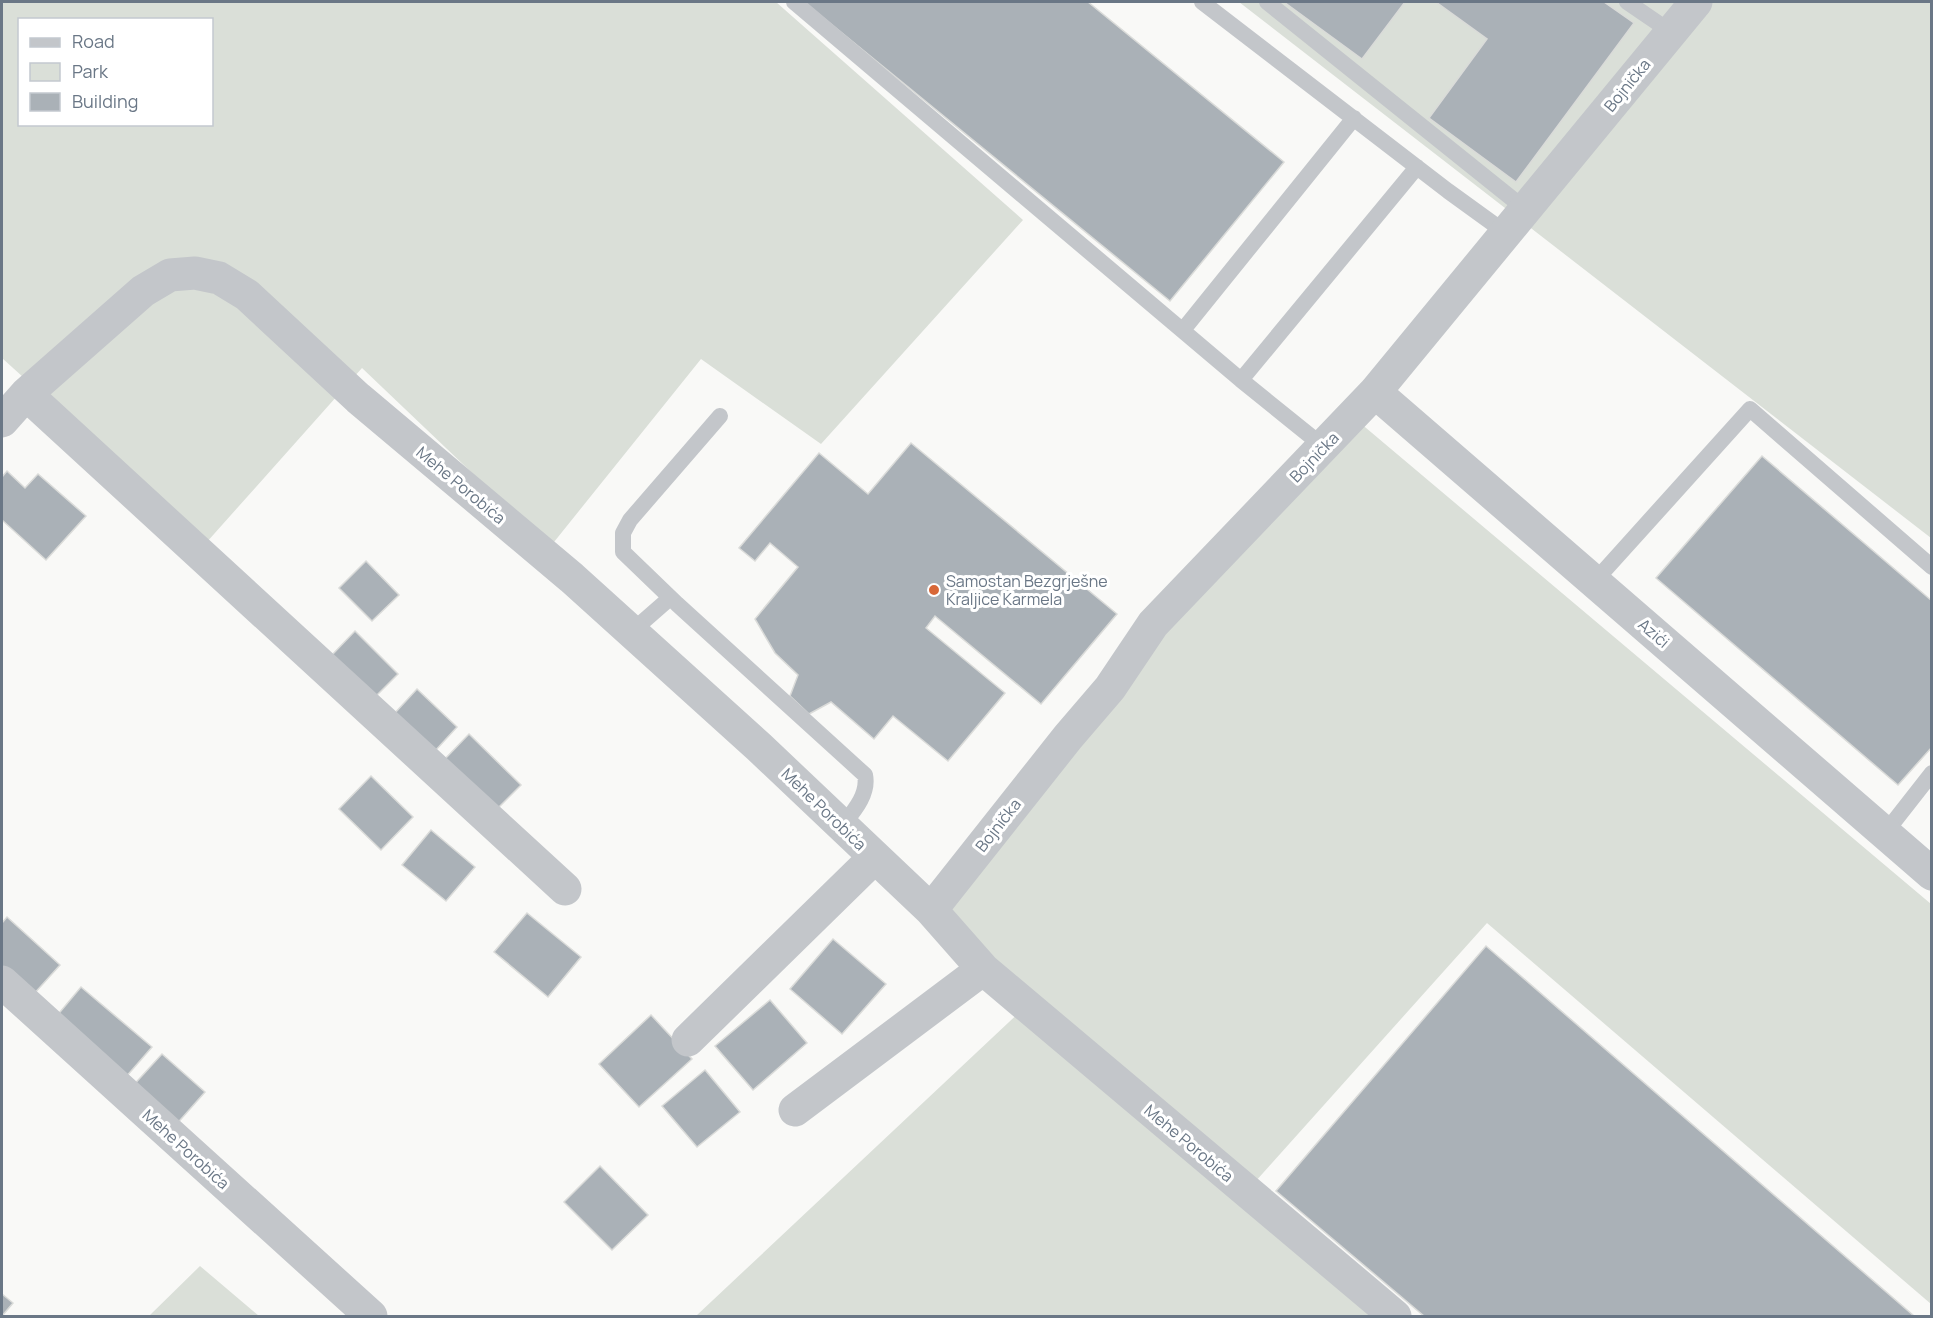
<svg xmlns="http://www.w3.org/2000/svg" width="1933" height="1318" font-family="Manrope,sans-serif">
	<style>
		.green { fill: #dadfd8; fill-rule: evenodd }
		.building { fill: #aab1b7; stroke: #dadbd9; stroke-width: 1.5 }
		.lines { fill: none; stroke-linecap: round; stroke-linejoin: round }
		.service { stroke: #c3c6ca; stroke-width: 16 }
		.minor { stroke: #c3c6ca; stroke-width: 33 }
		.poi-dot { fill: #d86737; stroke: #fff; stroke-width: 2 }
		.labels { text-anchor: middle; dominant-baseline: central; stroke-width: 6; stroke-linejoin: round; paint-order: stroke }
		.street-label { font-size: 16px; fill: #6a7786; stroke: #fff }
		.poi-label { font-size: 16px; fill: #6a7786; stroke: #fff; text-anchor: start }
	</style>
	<rect width="100%" height="100%" fill="#f9f9f7"/>
	<path class="green" d="M2 2H776L1023 220 821 444 701 359 550 547 362 368 206 543 2 358ZM20 20H212V124H20Z
		M1239 2H1931V538Z
		M1340 406 1931 904V1304L1487 923 1246 1192 1387 1316H696L1025 1007 923 905Z
		M200 1266 259 1316H149Z"/>
	<path class="building" d="M804 2H1088L1284 162 1170 301Z
		M1284 2H1405L1362 59Z
		M1436 2H1604L1634 23 1516 182 1429 118 1487 39Z
		M911 443 1117 614 1041 704 935 616 926 628 1005 693 948 761 893 716 874 739 831 702 809 714 790 696 798 675 775 653 755 619 798 567 770 543 755 561 739 548 819 453 868 494Z
		M1762 456 1932 601V747L1898 785 1656 578Z
		M7 471 25 488 38 474 86 516 46 560 2 520V477Z
		M366 561 399 595 372 621 339 588Z
		M355 631 398 674 373 699 331 656Z
		M417 689 457 727 434 752 394 714Z
		M469 734 521 785 495 811 443 761Z
		M371 776 413 817 381 850 339 809Z
		M431 830 475 867 446 901 402 865Z
		M527 913 581 957 548 997 494 952Z
		M7 917 60 965 32 996 2 968V923Z
		M833 939 886 984 842 1034 790 989Z
		M1486 946 1914 1316H1424L1276 1191Z
		M81 987 152 1047 125 1078 55 1018Z
		M770 1000 807 1043 753 1090 715 1046Z
		M651 1015 692 1059 639 1107 599 1064Z
		M162 1054 205 1092 174 1127 130 1089Z
		M705 1070 740 1112 697 1147 662 1106Z
		M600 1166 648 1215 612 1250 564 1202Z
		M2 1294 13 1303 2 1316Z"/>
	<g class="lines">
		<path class="service" d="M794 2 1241 380 1324 447
			M1202 2 1448 191 1506 233
			M1267 2 1525 209
			M1627 2 1671 32
			M1183 330 1354 118
			M1241 380 1417 167
			M720 416 630 520 623 533V552L677 604 865 775C869 794 854 811 842 826
			M1594 582 1750 409 1932 567
			M630 633 670 598
			M1885 833 1932 773"/>
		<path class="minor" d="M1375 392 1932 874
			M26 394 565 889
			M2 421 26 394 143 291 170 275 195 273 219 278 247 295 358 398 572 578 759 747 931 910 983 969 1395 1316
			M931 910 1068 737 1110 688 1153 624 1375 392 1696 2
			M2 982 371 1316
			M688 1040 875 857
			M795 1110 983 969"/>
	</g>
	<circle class="poi-dot" cx="934" cy="590" r="6"/>
	<g class="labels">
		<g class="street-label">
			<text transform="translate(1627 85) rotate(-51)">Bojnička</text>
			<text transform="translate(1314 457) rotate(-46)">Bojnička</text>
			<text transform="translate(461 485) rotate(40)">Mehe Porobića</text>
			<text transform="translate(1654 633) rotate(41)">Azići</text>
			<text transform="translate(824 809) rotate(44)">Mehe Porobića</text>
			<text transform="translate(998 825) rotate(-52)">Bojnička</text>
			<text transform="translate(1189 1143) rotate(40)">Mehe Porobića</text>
			<text transform="translate(186 1149) rotate(42)">Mehe Porobića</text>
		</g>
		<g class="poi-label">
			<text x="946" y="581">Samostan Bezgrješne<tspan x="946" dy="18">Kraljice Karmela</tspan></text>
		</g>
	</g>
	<rect width="1933" height="1318" fill="none" stroke="#6a7786" stroke-width="6"/>
	<rect x="18" y="18" width="195" height="108" fill="#ffffff" stroke="#c3c9cf" stroke-width="1.5"/>
	<rect x="30" y="38" width="30" height="9" fill="#c3c6ca" stroke="#c3c9cf" stroke-width="1.5"/>
	<text x="72" y="48" font-size="18" fill="#6a7786">Road</text>
	<rect x="30" y="63" width="30" height="18" fill="#dadfd8" stroke="#c3c9cf" stroke-width="1.5"/>
	<text x="72" y="78" font-size="18" fill="#6a7786">Park</text>
	<rect x="30" y="93" width="30" height="18" fill="#aab1b7" stroke="#c3c9cf" stroke-width="1.5"/>
	<text x="72" y="108" font-size="18" fill="#6a7786">Building</text>
</svg>
